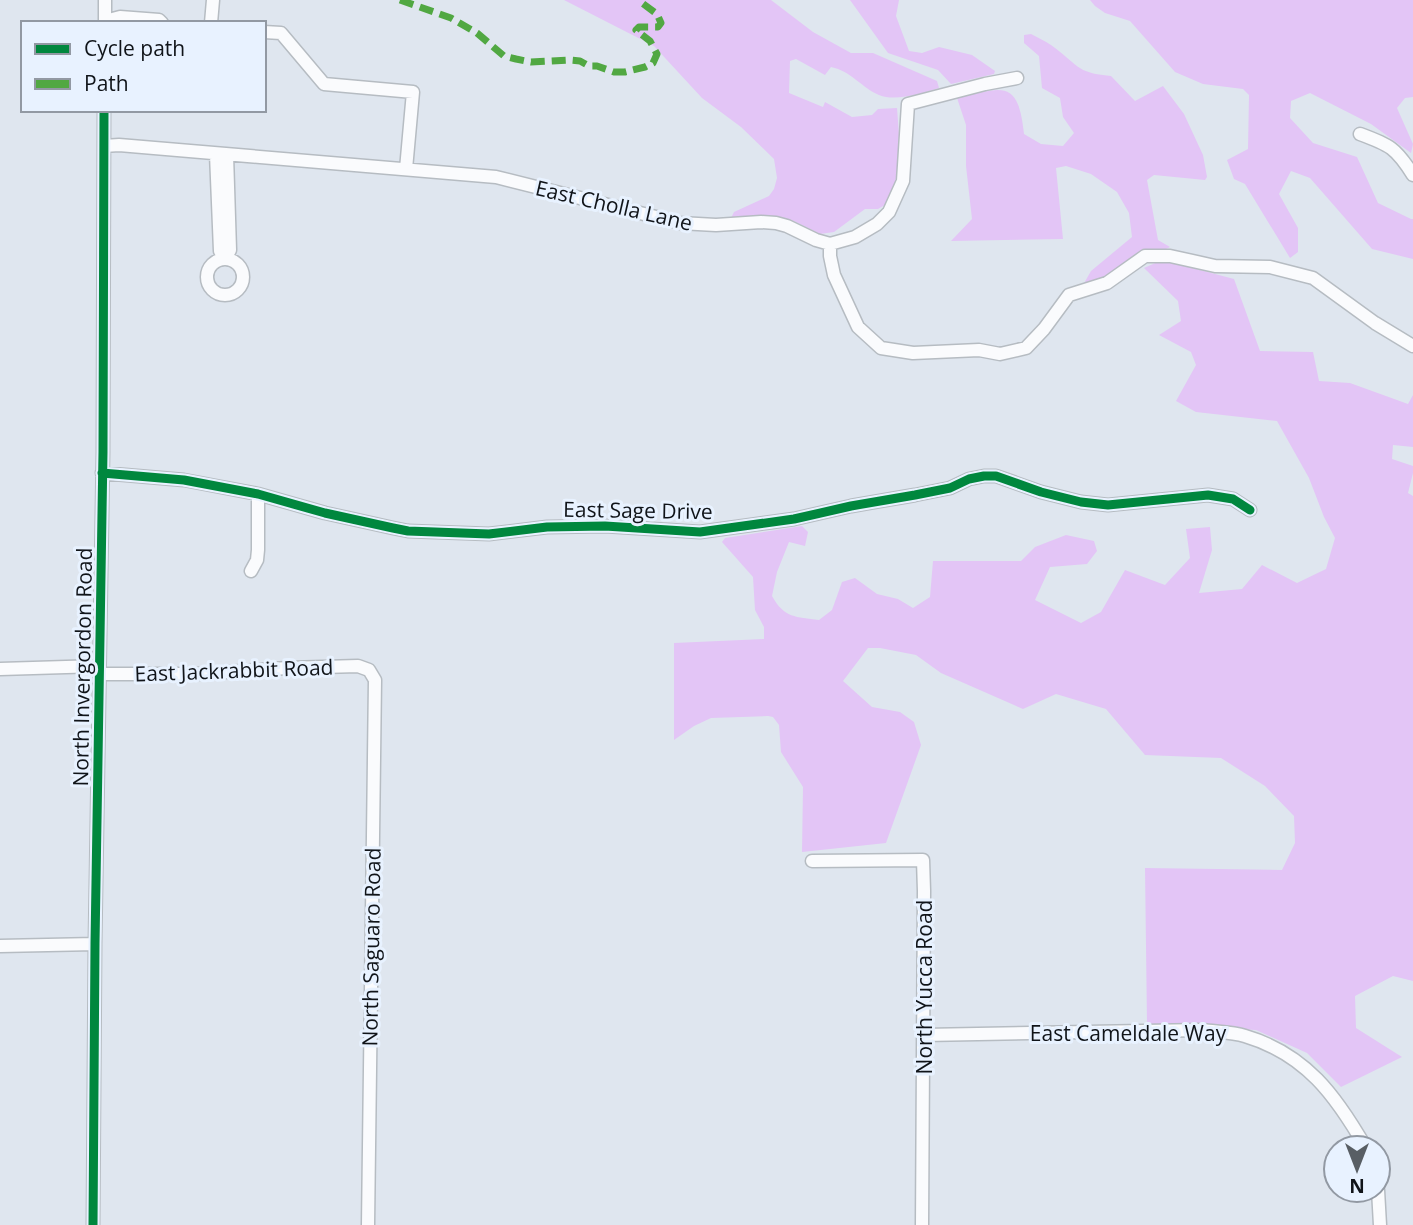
<svg xmlns="http://www.w3.org/2000/svg" width="1413" height="1225" font-family="'Open Sans',sans-serif">
	<style>
		.green { fill: #e3c5f6 }
		.lines { fill: none; stroke-linecap: round; stroke-linejoin: round }
		.minor-casing { stroke: #b6bcc2; stroke-width: 15 }
		.minor { stroke: #fafbfd; stroke-width: 12 }
		.quiet { stroke: #51a842; stroke-width: 7; stroke-dasharray: 14 7; stroke-linecap: butt }
		.cycleway-casing { stroke: #e8f2ff; stroke-width: 13 }
		.cycleway { stroke: #00873e; stroke-width: 9 }
		.labels { text-anchor: middle; dominant-baseline: central; stroke-width: 6; stroke-linejoin: round; paint-order: stroke }
		.street-label { font-size: 21px; fill: #101419; stroke: #e8f2ff }
	</style>
	<rect width="100%" height="100%" fill="#dfe6ef"/>
	<path class="green" d="M564 0H771L813 32 851 53H873L937 81 939 88C922 93 896 102 879 95 862 88 851 71 831 67L825 75 796 59 790 61 789 93 823 107 825 102 852 117 872 115 878 109 897 108 900 148 894 191 885 205 878 209H865L834 232 820 234 794 221 773 217 750 216 731 218 734 212 769 196 774 189 777 178 774 159 741 127 702 98 654 46Z
		M850 0H899L896 16 909 51 922 53 939 47 972 55 995 71 994 74 951 84 938 70 888 53Z
		M1090 0H1413V97L1405 98 1397 108 1413 144 1411 153 1371 124 1310 93 1291 101 1290 118 1313 143 1357 157 1378 203 1411 219H1413V259L1372 249 1310 178 1291 171 1279 194 1298 228V252L1290 258 1245 184 1234 179 1227 160 1248 149 1249 95 1243 89 1203 84 1175 72 1130 21 1105 13 1095 6Z
		M1031 34C1037 37 1045 41 1051 45 1078 64 1075 73 1111 76L1135 101 1163 86 1184 114 1203 155 1207 177 1205 180 1154 175 1147 180 1158 240 1170 247 1108 278 1083 285 1091 271 1132 237 1129 213 1117 192 1091 174 1066 166 1056 168 1063 239 951 241 972 219 966 166V125L957 98C1002 88 1018 77 1024 134L1041 144 1063 146 1074 133 1063 117 1060 98 1042 88 1039 56 1024 43V35Z
		M1162 260 1234 279 1260 351 1313 352 1319 381 1350 383 1408 404 1413 395V447L1393 445 1392 459 1413 466V473L1408 493 1413 496V981L1393 976 1355 996 1356 1028 1402 1057 1341 1087 1307 1053 1256 1030 1147 1024 1145 868 1282 870 1295 843 1294 816 1265 786 1221 758 1145 755 1106 709 1056 694 1023 709 941 673 916 655 880 648H868L843 681 872 707 900 712 914 722 921 745 886 843 802 852 803 787 781 752 779 725 773 717 768 716 711 718 694 726 674 740V643L764 639V627L755 610 753 577 722 542 725 538 802 526 808 532 805 546 789 542 777 572 772 596C784 618 796 617 819 620L832 610 842 582 855 578 877 594 898 599 913 608 930 597 933 561H1021L1035 547 1066 535 1094 541 1097 551 1087 564 1050 567 1035 600 1081 623 1101 612 1125 570 1165 585 1190 558 1186 529 1210 527 1212 550 1199 593 1242 589 1262 565 1297 583 1326 569 1335 538 1324 517 1309 478 1277 421 1196 412 1176 401 1196 365 1191 352 1159 335 1181 321 1178 301 1144 268Z"/>
	<g class="lines">
		<defs>
			<path id="minor" d="M105 0V23
				M105 21 120 17 159 20 162 23
				M211 23 213 0
				M264 32 281 33 324 84 413 92 406 169
				M1360 134C1390 145 1396 148 1413 175
				M104 146 119 145 496 177 680 223 716 225 761 222 776 223 787 226 816 240 830 244 855 237 877 224 889 212 903 181 908 104 985 84 1017 78
				M216 154 220 251 225 259 230 250 227 155
				M830 244V256L834 275 858 327 881 348 913 353 979 350 1000 354 1026 348 1044 329 1069 295 1107 283 1145 256H1170L1215 266 1270 267 1313 278 1375 323 1413 346
				M207 277a18 18 0 1 1 36 0a18 18 0 1 1-36 0Z
				M102 473 184 480 258 494 325 513 393 528 408 531 489 534 547 527 605 526 700 532 794 519 851 506 915 495 950 488 969 479 984 476H996L1041 492 1081 502 1108 505 1208 495 1233 499 1250 510
				M251 571 257 560 258 550V494
				M0 669 99 666
				M99 674H196L287 668 358 666 369 670 375 680 368 1225
				M812 861 923 860 924 891 922 1225
				M0 946 95 944
				M924 1035 1202 1030C1216 1032 1232 1032 1245 1036 1306 1054 1336 1096 1366 1148
				M1378 1190 1380 1225
				M93 1225 95 944 103 452 104 110"/>
		</defs>
		<use href="#minor" class="minor-casing"/>
		<use href="#minor" class="minor"/>
		<path class="quiet" d="M400 0 451 18 477 33 504 56 516 59 531 62 569 60 580 61 589 66H597L614 72H625L645 67 653 63 657 54 650 41 636 30 639 27H658L661 23 657 14 638 0"/>
		<defs>
			<path id="cycleway" d="M102 473 184 480 258 494 325 513 393 528 408 531 489 534 547 527 605 526 700 532 794 519 851 506 915 495 950 488 969 479 984 476H996L1041 492 1081 502 1108 505 1208 495 1233 499 1250 510
				M93 1225 95 944 103 452 104 110"/>
		</defs>
		<use href="#cycleway" class="cycleway-casing"/>
		<use href="#cycleway" class="cycleway"/>
	</g>
	<g class="labels">
		<g class="street-label">
			<text transform="translate(614 205) rotate(13)">East Cholla Lane</text>
			<text transform="translate(638 510) rotate(1)">East Sage Drive</text>
			<text transform="translate(82 667) rotate(-89)">North Invergordon Road</text>
			<text transform="translate(234 670) rotate(-2)">East Jackrabbit Road</text>
			<text transform="translate(371 947) rotate(-89)">North Saguaro Road</text>
			<text transform="translate(924 987) rotate(-90)">North Yucca Road</text>
			<text x="1128" y="1033">East Cameldale Way</text>
		</g>
	</g>
	<rect x="21" y="21" width="245" height="91" fill="#e8f2ff" stroke="#9299a3" stroke-width="2"/>
	<rect x="35" y="44" width="35" height="10" fill="#00873e" stroke="#9299a3" stroke-width="2"/>
	<text x="84" y="56" font-size="21" fill="#101419">Cycle path</text>
	<rect x="35" y="79" width="35" height="10" fill="#51a842" stroke="#9299a3" stroke-width="2"/>
	<text x="84" y="91" font-size="21" fill="#101419">Path</text>
	<g transform="translate(1357 1169) rotate(180)"><circle r="33" fill="#e8f2ff" stroke="#9299a3" stroke-width="2"/>
	<path d="M0-5L12 26L0 18L-12 26Z" fill="#585e64"/>
	<text y="-10" font-size="19" font-weight="bold" text-anchor="middle" fill="#101419">N</text>
	</g>
</svg>
